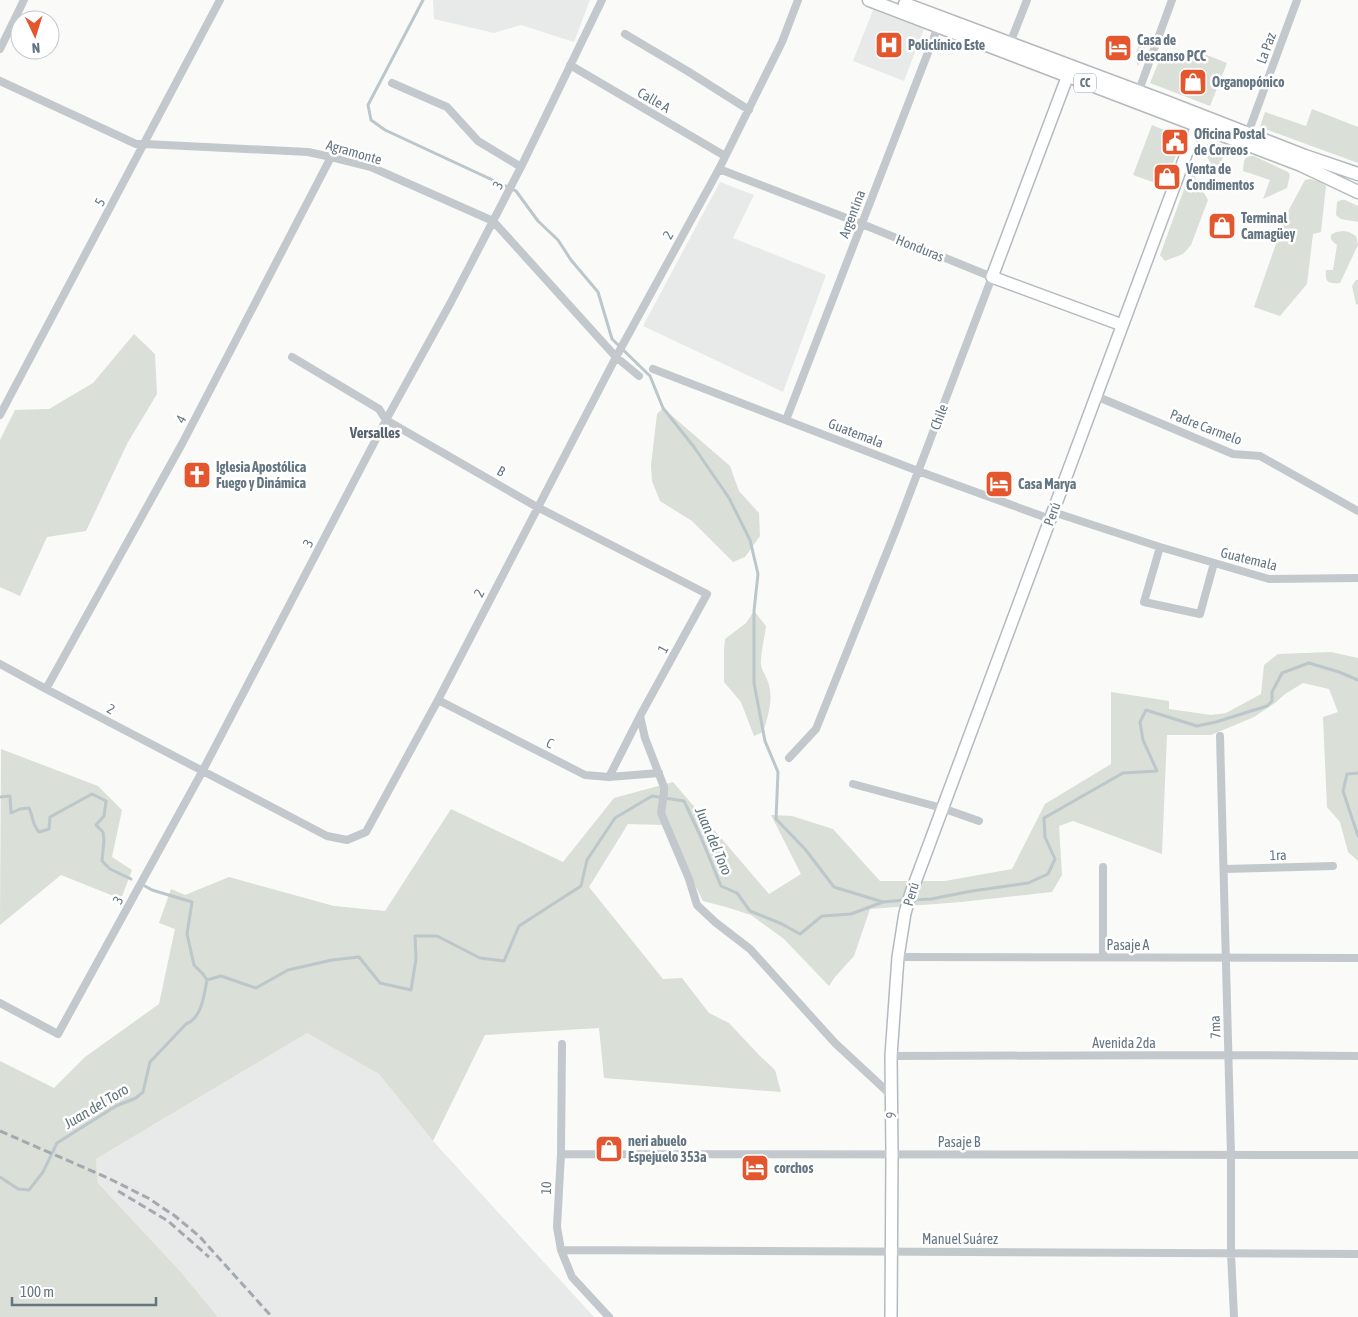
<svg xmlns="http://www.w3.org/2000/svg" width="1358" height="1317" font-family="'Asap Condensed',sans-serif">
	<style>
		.built { fill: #e8e9e9 }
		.green { fill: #dadfd7 }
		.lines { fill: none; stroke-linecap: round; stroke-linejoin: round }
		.stream { stroke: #bbc7cb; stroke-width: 3 }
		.secondary-casing { stroke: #b3babf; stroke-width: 14 }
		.primary-casing { stroke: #b5babe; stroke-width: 15 }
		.street { stroke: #c3c8cc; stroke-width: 8 }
		.secondary { stroke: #fff; stroke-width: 11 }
		.primary { stroke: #fff; stroke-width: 12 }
		.rail { stroke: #a2aab0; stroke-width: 3; stroke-dasharray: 8 4; stroke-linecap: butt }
		.labels { text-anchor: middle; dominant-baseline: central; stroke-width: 5; stroke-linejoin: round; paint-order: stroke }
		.shield { fill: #fff; stroke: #939fa8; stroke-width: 1 }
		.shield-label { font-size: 12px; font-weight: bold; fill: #657683 }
		.poi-label { font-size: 14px; font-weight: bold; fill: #657683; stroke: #fff; text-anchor: start }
		.street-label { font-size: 14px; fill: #657683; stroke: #fff }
		.neighbourhood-label { font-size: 15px; font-weight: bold; fill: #57646e; stroke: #fff }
		.water-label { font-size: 15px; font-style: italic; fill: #60757c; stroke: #fff }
	</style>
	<rect width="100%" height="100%" fill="#fafaf8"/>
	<path class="built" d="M433 0H590L574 42 521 25 494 33 434 19Z
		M873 10 924 29 904 81 853 61Z
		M720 182 754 195 733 238 826 275 783 392 643 326Z
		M307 1033 379 1074 433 1141 594 1317H218L179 1270 98 1183 96 1159Z"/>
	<path class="green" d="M1147 42 1138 66C1133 57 1135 50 1142 43Z
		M1194 50 1227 63 1210 106 1150 83 1163 51 1188 60Z
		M1312 109 1358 127V163L1260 127 1265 112 1306 126Z
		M1152 125 1183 138 1164 186 1133 175Z
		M1214 143 1226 146 1217 177 1204 150 1208 144Z
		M1247 156H1254L1288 172 1290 175 1287 188 1263 199 1270 180 1243 171 1244 161Z
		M1191 170 1208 200 1191 245 1183 254 1165 261 1160 255Z
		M1310 179 1320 182 1326 186 1321 232 1313 234 1307 284 1280 316 1254 307 1286 215 1305 180Z
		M1341 200H1345L1358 206V222L1341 219 1336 215 1337 202Z
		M1343 231 1349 232 1356 236 1358 245 1340 283C1328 284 1325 283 1326 270H1333L1337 245C1333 242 1330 240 1331 235L1336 232Z
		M1356 280H1358V305L1356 304 1352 286Z
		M134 334 155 354 157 394 128 442 86 531 47 537 20 596 2 588 0 587V440L15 410 49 409 93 383Z
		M663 408 730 466 739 491 759 513 760 536 745 557 733 562 692 521 660 501 652 481 651 465 657 414Z
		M754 611 766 626C765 636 760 655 761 665 762 671 766 676 768 682 774 699 768 716 763 732L754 736 741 702 724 682V649L725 639 746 623Z
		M1331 652 1358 658V861L1348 852 1340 822 1327 807 1323 717 1338 712 1329 689 1303 683 1285 694 1275 703 1254 717 1211 735H1167L1162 854 1073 821 1059 826 1062 875 1052 892 961 902 870 909 854 956 835 977 829 986 784 939 751 915 726 907 703 901 665 825 628 824 589 887 663 979 682 978 709 1013 729 1023 759 1055 775 1070 781 1092 604 1078 599 1028 485 1035 433 1141 379 1074 307 1033 96 1159 98 1183 179 1270 218 1317H0V1061L54 1088 85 1057 159 1004 175 929 159 923 171 889 185 895 229 877 334 906 385 911 451 809 563 862 614 798 673 782 769 894 801 874 771 815 792 816 833 829 880 881H945L1012 869 1045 804 1111 764V692L1169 701V709L1211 715 1226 713 1261 694 1264 665 1278 654Z
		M1 749 98 786 122 810 112 857 132 870 121 899 61 875 0 925Z"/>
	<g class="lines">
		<path class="stream" d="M423 0 368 105 371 120 385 130 516 191 538 221 558 240 571 260 598 292 612 339 650 376 663 408 694 447 729 498 750 540 758 574 754 611V683L765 741 778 772 776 819 805 849 834 887 883 902
			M1358 773 1347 774 1343 791 1358 836
			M0 797 10 796 11 813 20 809 29 808C34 818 31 823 39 832L49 829 50 817 92 794 106 801 104 816 96 825 103 832 104 840 102 861 110 869 131 879
			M145 886 152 890 192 902 187 934 194 965 203 974 207 980
			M911 900 931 899 972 891 1028 883 1048 874 1055 859 1045 837 1044 818 1123 773 1157 771 1143 740 1140 722 1146 710 1197 726 1216 722 1267 706 1272 701V692L1282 673 1309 663 1339 672 1358 680
			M207 980 221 976 256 988 288 970 332 960 359 957 380 983 411 990 416 959 415 936H437L480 958 504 961 519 926 581 886 587 860 615 818 652 796 684 801 700 835 721 886 737 893 750 911 782 924 800 934 822 916 851 914 883 902 905 900
			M0 1177 18 1189 29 1190 43 1172 57 1143 116 1106 136 1098 143 1092 150 1062 186 1024C202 1018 204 995 207 980"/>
		<defs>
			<path id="secondary" d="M1071 67 992 277 1122 325
				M891 1317 892 1154 891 1056 898 957 905 913 911 893C1007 634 1105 376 1200 117"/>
			<path id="primary" d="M869 0 1301 165 1358 192
				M905 4 1164 101 1305 156 1358 174"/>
		</defs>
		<use href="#secondary" class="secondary-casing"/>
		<use href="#primary" class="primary-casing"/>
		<path class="street" d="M625 34 689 72 749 110
			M1009 46 1027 0
			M0 49 24 0
			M570 65 725 156
			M0 81 136 144H145L308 152 331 157 371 167 493 221 616 357 639 376
			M392 83 447 107 478 141 521 167
			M1138 93 1172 0
			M1248 133 1297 0
			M719 169 862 224 992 277 897 527 816 729 789 758
			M292 357 379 409 386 420 537 507 707 594 640 716 645 738 664 787V793L661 813 689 879 697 905 715 922 750 949 835 1043 891 1095
			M653 369 918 471 1050 519
			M1096 396 1233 454 1260 456 1358 511
			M0 415 220 0
			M786 420 939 24
			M1053 512 1160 547 1269 579 1358 578
			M1160 547 1144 602 1200 614 1214 563
			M0 664 46 689 327 836 347 840 366 832 438 700 616 357 719 169 782 42 798 0
			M46 689 183 442 331 157
			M438 700 585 775 609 777 659 773
			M1220 736 1231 1155V1253L1234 1317
			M609 777 640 716
			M853 784 942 808 979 821
			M1103 867V957
			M1224 869 1333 866
			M898 957 1358 958
			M0 1003 58 1034 202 772 386 420 451 302 521 167 602 0
			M562 1044 561 1154 557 1227 561 1250 572 1277 609 1317
			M891 1056 1228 1055 1358 1056
			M561 1154 1358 1155
			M561 1250 1358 1254"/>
		<use href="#secondary" class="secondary"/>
		<use href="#primary" class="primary"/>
		<path class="rail" d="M0 1131 108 1178 148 1198 175 1216 199 1236 272 1317
			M118 1191 168 1221 209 1257"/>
	</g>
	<defs>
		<symbol id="hospital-square" viewBox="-11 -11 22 22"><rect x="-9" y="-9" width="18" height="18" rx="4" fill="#e4572e" stroke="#fff"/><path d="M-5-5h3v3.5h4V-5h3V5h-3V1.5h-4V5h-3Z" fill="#fff"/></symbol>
		<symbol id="hotel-square" viewBox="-11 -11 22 22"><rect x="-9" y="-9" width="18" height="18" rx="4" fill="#e4572e" stroke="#fff"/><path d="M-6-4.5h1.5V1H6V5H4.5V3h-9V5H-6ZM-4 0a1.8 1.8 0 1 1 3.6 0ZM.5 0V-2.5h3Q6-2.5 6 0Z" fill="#fff"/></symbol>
		<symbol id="shop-square" viewBox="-11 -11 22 22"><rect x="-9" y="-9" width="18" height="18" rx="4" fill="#e4572e" stroke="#fff"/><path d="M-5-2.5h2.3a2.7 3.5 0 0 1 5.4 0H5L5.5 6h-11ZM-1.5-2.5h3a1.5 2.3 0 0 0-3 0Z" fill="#fff"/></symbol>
		<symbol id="civic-square" viewBox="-11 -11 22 22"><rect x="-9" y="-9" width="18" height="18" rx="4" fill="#e4572e" stroke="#fff"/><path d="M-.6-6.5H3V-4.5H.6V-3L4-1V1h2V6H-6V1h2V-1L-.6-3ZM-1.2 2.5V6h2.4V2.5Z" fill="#fff"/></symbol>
		<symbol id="church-square" viewBox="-11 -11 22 22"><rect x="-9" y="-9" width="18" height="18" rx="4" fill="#e4572e" stroke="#fff"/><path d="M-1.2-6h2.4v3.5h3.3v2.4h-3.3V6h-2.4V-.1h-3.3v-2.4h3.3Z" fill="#fff"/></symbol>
	</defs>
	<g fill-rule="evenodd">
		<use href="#hospital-square" x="873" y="29" width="32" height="32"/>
		<use href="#hotel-square" x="1102" y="32" width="32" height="32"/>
		<use href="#shop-square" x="1177" y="66" width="32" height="32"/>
		<use href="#civic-square" x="1159" y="126" width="32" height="32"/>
		<use href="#shop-square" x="1151" y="161" width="32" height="32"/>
		<use href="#shop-square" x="1206" y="210" width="32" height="32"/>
		<use href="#church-square" x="181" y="459" width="32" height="32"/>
		<use href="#hotel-square" x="983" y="468" width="32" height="32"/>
		<use href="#shop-square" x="593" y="1133" width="32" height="32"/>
		<use href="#hotel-square" x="739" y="1152" width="32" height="32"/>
	</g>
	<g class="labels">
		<rect class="shield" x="1074" y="73.5" width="22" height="19" rx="4"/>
		<g class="shield-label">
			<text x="1085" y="83">CC</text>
		</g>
		<g class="poi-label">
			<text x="1137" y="40">Casa de<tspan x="1137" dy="16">descanso PCC</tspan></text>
			<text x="908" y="45">Policlínico Este</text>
			<text x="1212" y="82">Organopónico</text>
			<text x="1194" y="134">Oficina Postal<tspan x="1194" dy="16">de Correos</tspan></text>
			<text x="1186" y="169">Venta de<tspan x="1186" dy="16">Condimentos</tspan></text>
			<text x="1241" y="218">Terminal<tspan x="1241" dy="16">Camagüey</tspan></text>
			<text x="216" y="467">Iglesia Apostólica<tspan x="216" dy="16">Fuego y Dinámica</tspan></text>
			<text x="1018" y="484">Casa Marya</text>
			<text x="628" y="1141">neri abuelo<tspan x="628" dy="16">Espejuelo 353a</tspan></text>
			<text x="774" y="1168">corchos</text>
		</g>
		<g class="street-label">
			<text transform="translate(1266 48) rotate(-70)">La Paz</text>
			<text transform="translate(654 100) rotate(30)">Calle A</text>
			<text transform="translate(354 152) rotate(16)">Agramonte</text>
			<text transform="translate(498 185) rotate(-62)">3</text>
			<text transform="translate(100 202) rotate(-62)">5</text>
			<text transform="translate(852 214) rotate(-69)">Argentina</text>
			<text transform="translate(668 235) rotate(-61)">2</text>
			<text transform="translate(920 248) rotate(22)">Honduras</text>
			<text transform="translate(939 417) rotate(-69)">Chile</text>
			<text transform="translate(181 419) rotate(-62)">4</text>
			<text transform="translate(1206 427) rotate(21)">Padre Carmelo</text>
			<text transform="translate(856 433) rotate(21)">Guatemala</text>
			<text transform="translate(501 471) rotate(30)">B</text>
			<text transform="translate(1052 514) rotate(-70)">Perú</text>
			<text transform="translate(308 543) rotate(-63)">3</text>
			<text transform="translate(1249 559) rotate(14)">Guatemala</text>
			<text transform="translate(479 593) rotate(-63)">2</text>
			<text transform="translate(663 649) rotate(-61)">1</text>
			<text transform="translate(111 709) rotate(28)">2</text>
			<text transform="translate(550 743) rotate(27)">C</text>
			<text transform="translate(1278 855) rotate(-2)">1ra</text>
			<text transform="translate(911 894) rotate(-73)">Perú</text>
			<text transform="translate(118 900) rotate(-61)">3</text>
			<text x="1128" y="945">Pasaje A</text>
			<text transform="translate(1215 1027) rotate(-92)">7ma</text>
			<text x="1124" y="1043">Avenida 2da</text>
			<text transform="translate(891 1115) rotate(-91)">9</text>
			<text x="959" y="1142">Pasaje B</text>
			<text transform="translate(546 1188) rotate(-87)">10</text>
			<text x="960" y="1239">Manuel Suárez</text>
		</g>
		<g class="neighbourhood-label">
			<text x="375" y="432">Versalles</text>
		</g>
		<g class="water-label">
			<text transform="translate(714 841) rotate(67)">Juan del Toro</text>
			<text transform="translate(96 1106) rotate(-31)">Juan del Toro</text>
		</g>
	</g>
	<g transform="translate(35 35) rotate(176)"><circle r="24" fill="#ffffff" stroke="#c1c8cd"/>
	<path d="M0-4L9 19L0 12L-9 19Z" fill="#e4572e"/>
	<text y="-8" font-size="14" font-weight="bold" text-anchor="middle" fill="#657683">N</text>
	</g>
	<path d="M12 1297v8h144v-8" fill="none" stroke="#657683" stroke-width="2.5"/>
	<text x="20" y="1297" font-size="15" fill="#657683" stroke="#ffffff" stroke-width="4" paint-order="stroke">100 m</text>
</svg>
